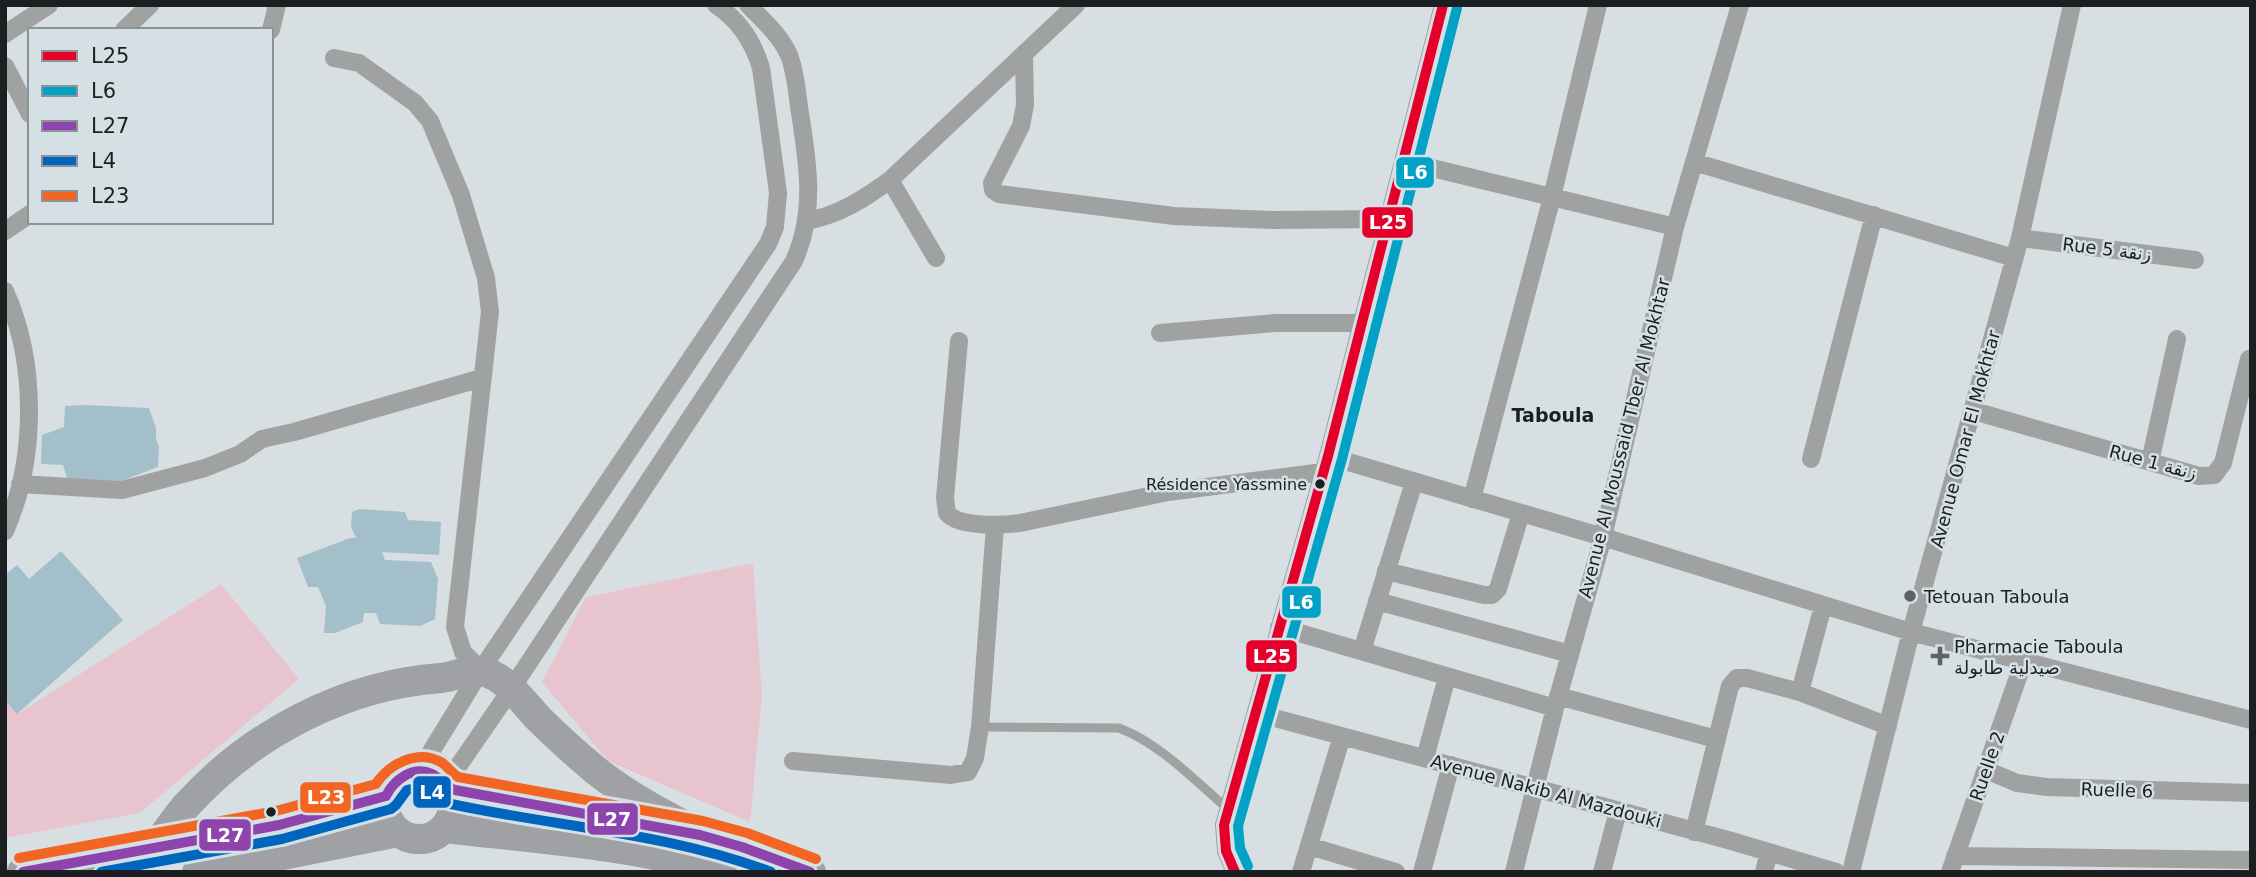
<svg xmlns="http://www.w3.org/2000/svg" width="2256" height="877" font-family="'DejaVu Sans','Noto Sans Arabic',sans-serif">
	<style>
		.green { fill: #e8c4cf }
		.building { fill: #a3bfc9 }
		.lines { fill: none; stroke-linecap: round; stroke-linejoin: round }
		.service { stroke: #a0a1a1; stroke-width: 9 }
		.minor { stroke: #a0a1a1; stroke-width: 18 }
		.trunk { stroke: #9fa1a4; stroke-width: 30 }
		.bus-1-casing { stroke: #d5e0e5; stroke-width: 16 }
		.bus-2-casing { stroke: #d5e0e5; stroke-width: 16 }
		.bus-3-casing { stroke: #d5e0e5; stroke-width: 16 }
		.bus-4-casing { stroke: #d5e0e5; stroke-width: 16 }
		.bus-5-casing { stroke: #d5e0e5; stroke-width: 16 }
		.bus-1 { stroke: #e4002b; stroke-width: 10 }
		.bus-2 { stroke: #01a2c5; stroke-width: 10 }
		.bus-3 { stroke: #8e44ad; stroke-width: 10 }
		.bus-4 { stroke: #0065bd; stroke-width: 10 }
		.bus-5 { stroke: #f26522; stroke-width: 10 }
		.bus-dot { fill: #1b1f21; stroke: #d5e0e5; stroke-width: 2.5 }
		.poi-dot { fill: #5d6265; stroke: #d5e0e5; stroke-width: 2.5 }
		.labels { text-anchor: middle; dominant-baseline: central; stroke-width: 5; stroke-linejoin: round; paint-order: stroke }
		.bus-label { font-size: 16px; fill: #1b1f21; stroke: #d5e0e5; text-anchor: end }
		.street-label { font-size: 18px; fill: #1b1f21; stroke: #d5e0e5 }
		.poi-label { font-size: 18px; fill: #1b1f21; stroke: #d5e0e5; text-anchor: start }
		.neighbourhood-label { font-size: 19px; font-weight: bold; fill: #1b1f21; stroke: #d5e0e5 }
		.line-badge { stroke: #d5e0e5; stroke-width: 2.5 }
		.badge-label { font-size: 19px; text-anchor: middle; font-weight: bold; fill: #fff }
	</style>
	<rect width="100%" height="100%" fill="#d8dfe2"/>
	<path class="green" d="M753 563 762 697 750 822 608 761 542 682 586 597Z
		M221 584 299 679 140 813 5 838V699L19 713Z"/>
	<path class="building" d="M86 405 149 408 156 428V439L159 447 158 467 121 481 67 478 63 465 41 464 42 435 64 427 65 406Z
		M360 509 405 512 408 520 441 522 439 555 382 552 385 560 431 562 438 579 435 619 420 626 380 624 376 613H364L363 622 335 633H324L326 606 318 587H308L297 558 350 538H356L351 527 352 512Z
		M61 551 123 620 17 714 5 700V575L17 565 29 579Z"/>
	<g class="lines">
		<path class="service" d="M980 727 1119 728C1161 744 1195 781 1229 810"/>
		<path class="minor" d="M124 30 150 5
			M271 30 277 5
			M5 34 49 5
			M1024 55 1025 105 1021 126 992 183 993 190 999 194 1174 216 1272 220 1388 219
			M334 58 359 63 415 103 430 121 461 195 486 278 490 312 455 627 463 652 481 670
			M5 66 30 114
			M1403 161 1675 227
			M1694 162 2014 258
			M890 180 936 258
			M807 221C839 215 864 199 890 180L1076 5
			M5 231 30 214
			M2020 238 2195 260
			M5 291C37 362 37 459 5 531
			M1160 333 1275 323H1363
			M959 341 945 498 947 513C959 528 1003 525 1020 523L1168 492 1323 472
			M1974 411 2199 476 2214 475 2223 463 2249 359
			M1328 456 1603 537 1911 632 2251 720
			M1811 459 1874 215
			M2150 462 2177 339
			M20 484 122 490 205 468 240 454 262 439 294 432 482 378
			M1472 499 1552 197 1598 5
			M1386 571 1484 595H1492L1498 589 1521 513
			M1377 601 1570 654
			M1279 627 1555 708
			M1362 651 1414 482
			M1800 692 1823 606
			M1558 696 1716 739
			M1256 713 1728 840 1836 872
			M1425 758 1447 677
			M793 761 951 775 968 772 975 758 980 727 995 526
			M1986 770 2017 783 2047 787 2251 793
			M422 771 432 750 481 670 768 244 775 227 778 193 761 68C753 41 739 20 716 5
			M444 781 459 765 512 688 794 261C816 212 808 164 800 113 797 94 796 73 789 55 780 35 763 20 748 5
			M1694 832 1730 686 1737 678H1747L1800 692 1888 726
			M1309 846 1396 872
			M1955 856 2251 860
			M1235 872 1226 851 1224 825 1328 456 1443 5
			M1301 872 1342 736
			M1422 872 1451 765
			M1514 872 1555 708 1603 537 1675 227 1740 5
			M1602 872 1618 811
			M1764 872 1769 852
			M1851 872 1911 632 2020 238 2072 5
			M1950 872 2024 660"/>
		<path class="trunk" d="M385 805a34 34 0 1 1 68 0a34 34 0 1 1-68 0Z
			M449 788 531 806 631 821 702 835 755 850 811 872
			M445 828C538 839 632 844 722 872
			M154 848C165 834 175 819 186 806 251 734 344 685 441 678 453 677 472 668 483 671 508 679 522 701 539 719 556 736 575 753 594 769 627 796 665 815 702 835
			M22 872 279 825 386 796
			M197 872 398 832"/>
		<defs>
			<path id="bus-1" d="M1235 872 1226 851 1224 825 1328 456 1443 5"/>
			<path id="bus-2" d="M1248 866 1240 848 1238 826 1342 459 1457 8"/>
			<path id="bus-3" d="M23 872 279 825 386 796C394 780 413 765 432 774 441 778 445 787 455 790L700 835 742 847 810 872"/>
			<path id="bus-4" d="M101 872 282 839 391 809 396 805 407 790 424 786 441 799 451 804C558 827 669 833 771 872"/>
			<path id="bus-5" d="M19 858 276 811 376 784C389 764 417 749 441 762 447 766 452 773 458 777L703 821 747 833 816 859"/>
		</defs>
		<use href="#bus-1" class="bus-1-casing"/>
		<use href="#bus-2" class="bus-2-casing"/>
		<use href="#bus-3" class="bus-3-casing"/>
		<use href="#bus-4" class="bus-4-casing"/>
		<use href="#bus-5" class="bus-5-casing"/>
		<use href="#bus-1" class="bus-1"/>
		<use href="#bus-2" class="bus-2"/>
		<use href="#bus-3" class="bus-3"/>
		<use href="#bus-4" class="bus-4"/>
		<use href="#bus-5" class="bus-5"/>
	</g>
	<g class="bus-dot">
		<circle cx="1320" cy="484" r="6"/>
		<circle cx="271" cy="812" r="6"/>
	</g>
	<g class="poi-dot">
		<circle cx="1910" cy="596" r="7"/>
		<path d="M1936.5 645.5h7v7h7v7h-7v7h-7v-7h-7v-7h7z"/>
	</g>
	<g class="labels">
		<g class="bus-label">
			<text x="1307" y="484">Résidence Yassmine</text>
		</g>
		<g class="street-label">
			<text transform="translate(2107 249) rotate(7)">Rue 5 زنقة</text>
			<text transform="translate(1624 438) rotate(-76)">Avenue Al Moussaid Tber Al Mokhtar</text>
			<text transform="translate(1965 439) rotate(-75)">Avenue Omar El Mokhtar</text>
			<text transform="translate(2153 462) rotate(15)">Rue 1 زنقة</text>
			<text transform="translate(1987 766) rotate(-71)">Ruelle 2</text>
			<text transform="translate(2117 790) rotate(2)">Ruelle 6</text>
			<text transform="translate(1546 791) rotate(15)">Avenue Nakib Al Mazdouki</text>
		</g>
		<g class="poi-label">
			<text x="1924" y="596">Tetouan Taboula</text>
			<text x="1954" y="646">Pharmacie Taboula<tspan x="1954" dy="21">صيدلية طابولة</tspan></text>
		</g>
		<g class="neighbourhood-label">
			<text x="1553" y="415">Taboula</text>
		</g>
	</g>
	<g class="line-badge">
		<rect x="1395" y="156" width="40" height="33" rx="7" fill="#01a2c5"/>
		<rect x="1361" y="206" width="53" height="33" rx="7" fill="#e4002b"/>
		<rect x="1281" y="585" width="41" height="34" rx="7" fill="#01a2c5"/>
		<rect x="1245" y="639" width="53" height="34" rx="7" fill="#e4002b"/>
		<rect x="412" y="775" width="40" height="34" rx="7" fill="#0065bd"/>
		<rect x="299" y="781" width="53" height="33" rx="7" fill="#f26522"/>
		<rect x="586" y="802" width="53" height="34" rx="7" fill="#8e44ad"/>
		<rect x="198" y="818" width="54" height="34" rx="7" fill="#8e44ad"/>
	</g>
	<g class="badge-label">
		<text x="1415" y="179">L6</text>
		<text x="1388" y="229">L25</text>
		<text x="1301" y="609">L6</text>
		<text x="1272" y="663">L25</text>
		<text x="432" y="799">L4</text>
		<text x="326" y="804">L23</text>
		<text x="612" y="826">L27</text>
		<text x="225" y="842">L27</text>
	</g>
	<rect width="2256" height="877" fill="none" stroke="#1b1f21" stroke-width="14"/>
	<rect x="28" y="28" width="245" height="196" fill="#d5e0e5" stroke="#8b9397" stroke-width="2"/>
	<rect x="42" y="51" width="35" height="10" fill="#e4002b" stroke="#8b9397" stroke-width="2"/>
	<text x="91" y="63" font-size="21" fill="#1b1f21">L25</text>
	<rect x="42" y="86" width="35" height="10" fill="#01a2c5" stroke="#8b9397" stroke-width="2"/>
	<text x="91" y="98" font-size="21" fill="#1b1f21">L6</text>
	<rect x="42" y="121" width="35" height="10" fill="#8e44ad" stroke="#8b9397" stroke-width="2"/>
	<text x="91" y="133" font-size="21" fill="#1b1f21">L27</text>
	<rect x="42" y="156" width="35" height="10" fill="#0065bd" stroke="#8b9397" stroke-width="2"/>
	<text x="91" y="168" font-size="21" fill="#1b1f21">L4</text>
	<rect x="42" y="191" width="35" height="10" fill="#f26522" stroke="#8b9397" stroke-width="2"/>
	<text x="91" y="203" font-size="21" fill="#1b1f21">L23</text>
</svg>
